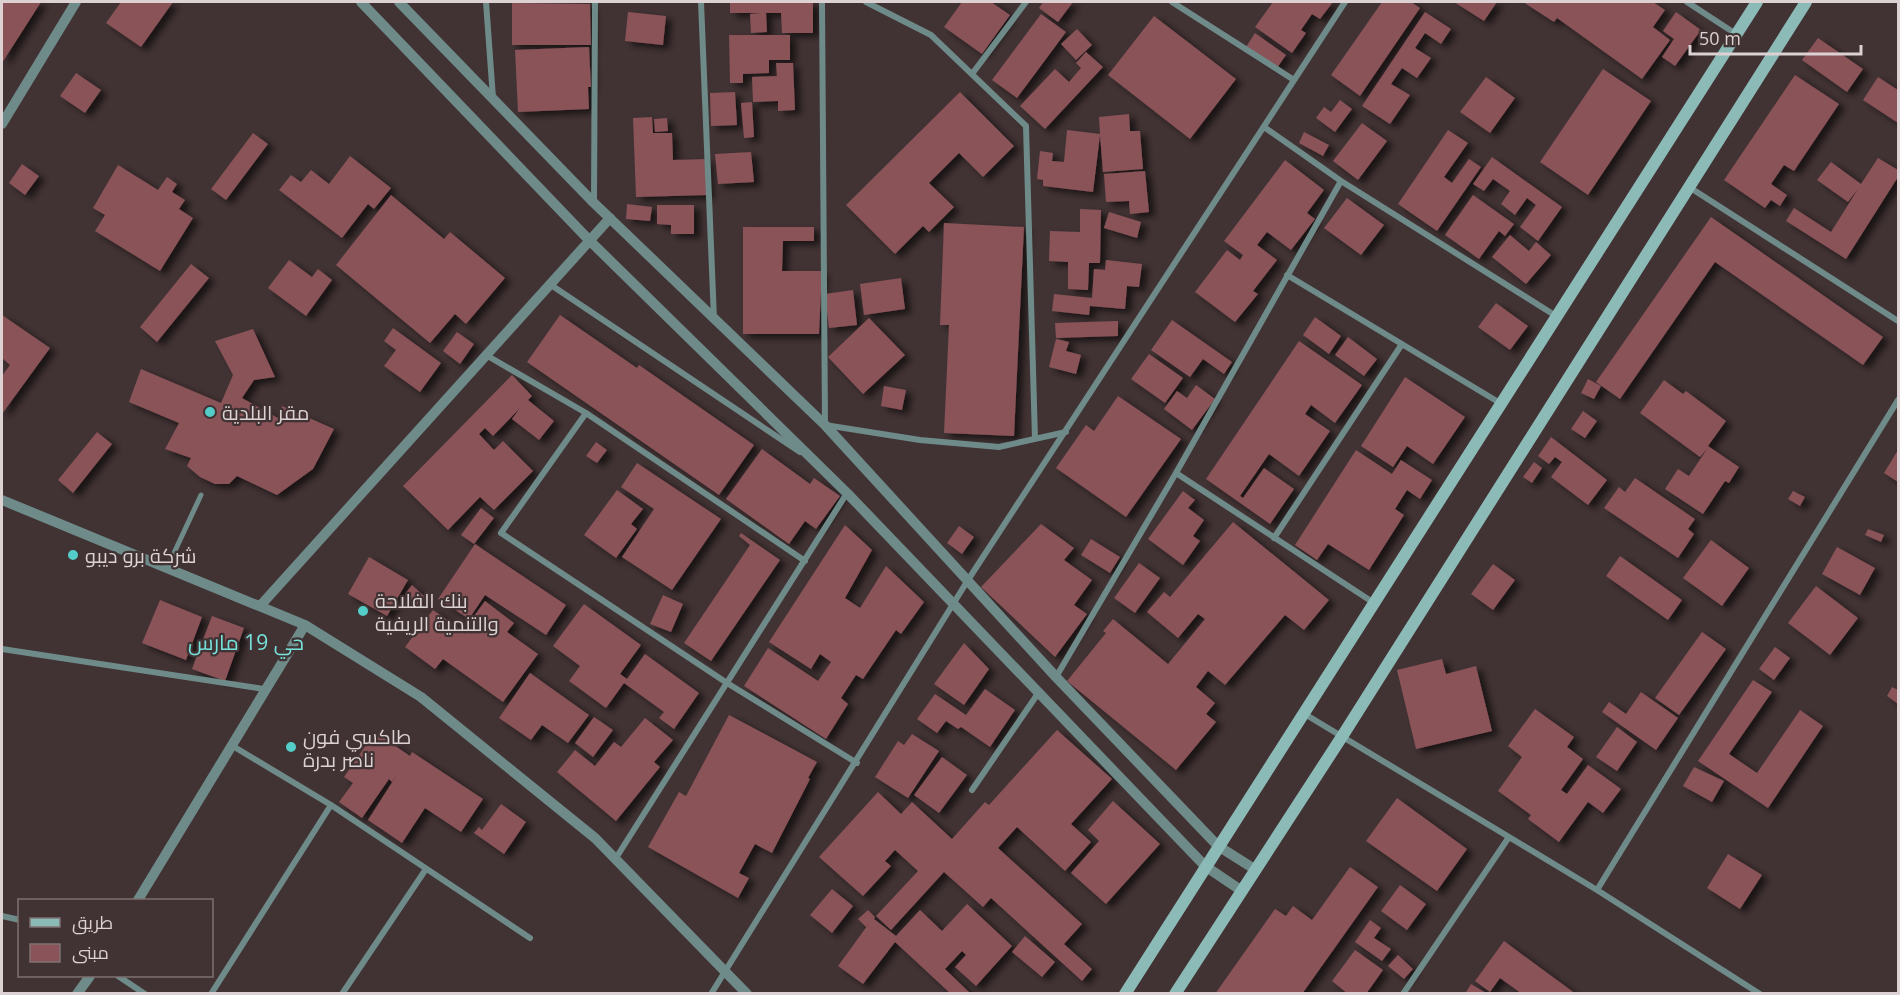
<svg xmlns="http://www.w3.org/2000/svg" width="1900" height="995" font-family="'Open Sans',Cairo,sans-serif">
	<style>
		.building { fill: #895359; filter: url(#shadow) }
		.lines { fill: none; stroke-linecap: round; stroke-linejoin: round }
		.pedestrian { stroke: #6e8b89; stroke-width: 5 }
		.minor { stroke: #6e8b89; stroke-width: 6 }
		.tertiary { stroke: #6e8b89; stroke-width: 10 }
		.secondary { stroke: #8cbab7; stroke-width: 12 }
		.poi-dot { fill: #54cdc8; stroke: #413233; stroke-width: 2 }
		.labels { text-anchor: middle; dominant-baseline: central; stroke-width: 4.5; stroke-linejoin: round; paint-order: stroke }
		.poi-label { font-size: 20px; fill: #dcd2d3; stroke: #413233; text-anchor: start }
		.neighbourhood-label { font-size: 21px; fill: #76e2dc; stroke: #413233 }
	</style>
	<defs>
		<filter id="shadow"><feDropShadow dx="6" dy="4" stdDeviation="3" flood-color="#0009"/></filter>
	</defs>
	<rect width="100%" height="100%" fill="#413233"/>
	<path class="building" d="M2 2H41L2 63Z
		M121 2H173L141 47 106 23Z
		M730 2H813V33H782L781 13H766L767 32 751 33 750 14 761 13H730Z
		M962 2H991L1010 15 982 54 944 27Z
		M1043 2H1073L1058 22 1039 8Z
		M1273 2H1333L1320 19 1312 14 1301 30 1306 33 1292 53 1255 27Z
		M1382 2H1411L1420 8 1360 96 1331 75Z
		M1454 2H1497L1484 21Z
		M1523 2H1653L1665 10 1653 27 1670 40 1642 79 1557 18 1554 22Z
		M512 3 590 4 591 45H512Z
		M628 12 666 16 663 45 625 41Z
		M1425 12 1451 29 1441 44 1425 33 1415 48 1431 58 1417 78 1402 68 1391 84 1410 95 1390 124 1362 106Z
		M1676 12 1701 30 1675 66 1662 57 1674 39 1663 31Z
		M1041 14 1066 32 1017 98 992 80Z
		M1154 16 1236 79 1190 139 1108 75Z
		M1077 29 1092 45 1076 60 1061 44Z
		M1255 33 1286 55 1277 68 1246 47Z
		M729 35H790V60H769V73L743 74V83H730Z
		M1818 38 1863 69 1847 92 1802 60Z
		M589 47 591 87H588L589 109 518 112 515 50Z
		M1086 52 1103 67 1045 129 1020 106 1055 69 1069 82 1081 68 1076 63Z
		M776 63H793L795 110 778 111V101L753 102 752 77 777 76Z
		M1603 69 1651 101 1588 195 1540 162Z
		M76 73 101 90 85 113 60 96Z
		M1795 75 1839 104 1794 171 1784 165 1771 184 1787 195 1780 206 1771 200 1765 208 1724 180Z
		M1486 77 1515 98 1490 133 1460 112Z
		M1878 77 1898 90V123L1863 100Z
		M735 92 737 125 711 126 710 93Z
		M960 92 1014 146 983 177 959 153 929 183 954 207 929 232 923 226 895 254 846 205Z
		M1340 100 1352 109 1335 132 1316 118 1324 107 1331 112Z
		M752 102 754 137 744 138 741 103Z
		M1129 114 1130 131H1140L1143 169 1103 172 1100 135 1093 192 1043 186V180L1037 179 1040 151 1053 153 1052 161 1064 162 1067 130 1100 134 1099 117Z
		M652 117 653 133H672L673 160 707 159 708 195 636 197 633 118Z
		M667 118 668 131 655 132 654 119Z
		M1362 123 1387 141 1358 180 1333 161Z
		M1448 130 1468 143 1444 177 1452 183 1469 159 1481 167 1437 231 1398 204Z
		M1304 132 1329 145 1323 156 1299 143Z
		M253 133 268 144 226 200 211 189Z
		M751 152 754 182 718 184 715 154Z
		M350 156 391 188 374 209 368 204 342 238 279 190 291 175 301 182 311 170 329 184Z
		M1492 157 1562 207 1538 241 1520 227 1536 205 1527 198 1515 215 1501 204 1510 191 1493 179 1484 191 1473 184Z
		M1878 158 1898 170V177L1846 259 1786 221 1794 208 1831 232 1858 189 1848 202 1817 180 1831 162 1861 184Z
		M1285 160 1324 190 1307 213 1315 219 1291 250 1267 232 1257 245 1277 260 1253 291 1258 294 1235 322 1195 292 1227 250 1240 260 1243 255 1224 241Z
		M22 164 39 176 25 195 9 183Z
		M118 165 158 190 167 177 177 184 172 192 185 200 179 209 193 218 160 271 95 231 105 215 93 208Z
		M1145 171 1149 212 1130 214 1129 201 1106 202 1104 174Z
		M391 195 444 239 450 232 505 278 466 324 455 314 430 343 336 265Z
		M1473 195 1514 224 1505 236 1499 231 1479 259 1445 235Z
		M1347 198 1384 225 1361 255 1324 228Z
		M627 204 652 207 650 221 626 219Z
		M657 205H694V234H671V225L657 224Z
		M1080 209 1101 210 1100 263H1089L1088 290 1068 289V262L1049 261 1050 231 1080 232Z
		M1109 212 1141 222 1137 238 1104 228Z
		M1711 217 1883 337 1863 365 1715 262 1620 399 1596 382Z
		M944 223 1024 227 1014 436 944 433 949 325H940Z
		M743 227H814V241H783L782 271H822L819 334H743Z
		M1510 235 1529 251 1536 242 1551 255 1526 284 1492 257Z
		M289 260 312 277 318 269 332 280 306 316 268 288Z
		M1106 260 1142 264 1139 287 1127 286 1125 309 1090 306 1089 315 1052 311 1054 294 1092 298 1094 269 1105 270Z
		M191 264 209 278 157 342 140 327Z
		M901 278 905 309 864 315 860 284Z
		M853 290 857 325 829 328 825 294Z
		M1496 303 1528 326 1510 350 1478 327Z
		M2 315 50 348 2 414V376L10 365 2 358Z
		M560 315 637 368 639 365 754 445 719 495 527 362Z
		M1315 317 1341 336 1329 354 1303 335Z
		M869 318 905 355 863 394 828 357Z
		M1172 320 1232 362 1224 374 1203 359 1190 377 1151 350Z
		M1118 321V336L1056 338 1055 323Z
		M393 328 441 363 420 392 384 366 396 350 384 341Z
		M253 329 275 377 254 380 242 398 278 418 282 406 334 429 313 469 277 495 237 476 229 484H215L200 477 187 466 191 458 165 449 179 423 129 402 141 369 221 403 233 375 215 341Z
		M457 332 474 344 460 364 443 351Z
		M1348 337 1377 359 1364 376 1335 355Z
		M1056 339 1069 342 1066 351 1081 355 1076 374 1049 367Z
		M1299 341 1362 385 1335 423 1311 405 1305 414 1330 431 1299 476 1269 454 1240 496 1243 498 1264 468 1294 489 1270 524 1206 479Z
		M1149 354 1183 378 1165 403 1131 379Z
		M512 375 532 396 528 400 554 421 539 440 512 419 520 408 493 436 485 428 479 434 494 450 503 441 533 471 494 510 480 497 448 530 403 486Z
		M1405 377 1465 417 1433 464 1407 446 1393 467 1361 446Z
		M1588 379 1601 386 1594 399 1581 393Z
		M1664 380 1683 394 1686 391 1726 421 1708 446 1739 467 1729 483 1725 481 1703 514 1665 489 1678 469 1689 476 1707 449 1700 457 1640 413Z
		M1196 385 1215 399 1192 430 1164 409 1177 391 1187 398Z
		M884 386 906 390 902 410 881 406Z
		M1118 396 1181 439 1126 517 1056 468 1086 425 1094 431Z
		M1583 411 1597 421 1585 438 1571 429Z
		M97 432 112 444 73 493 58 480Z
		M1551 437 1607 480 1588 505 1551 477 1562 462 1555 457 1549 464 1538 456Z
		M596 442 607 450 597 463 586 456Z
		M762 449 810 484 814 478 840 496 816 529 805 521 789 544 726 499Z
		M1356 450 1392 474 1401 460 1432 480 1420 499 1407 490 1395 509 1404 515 1369 570 1328 544 1317 560 1295 545Z
		M1898 450V482L1884 473Z
		M1534 462 1542 468 1532 483 1523 477Z
		M637 463 721 519 672 590 622 557 654 509 621 487Z
		M1635 478 1695 519 1688 529 1694 534 1678 558 1604 508 1619 487 1625 492Z
		M617 490 643 509 631 524 637 529 616 558 584 535Z
		M1183 491 1195 500 1188 508 1204 520 1193 536 1200 541 1183 565 1148 539Z
		M1793 491 1805 497 1800 506 1788 499Z
		M481 508 494 518 474 544 461 535Z
		M1233 522 1329 600 1304 630 1285 615 1225 685 1208 671 1196 687 1215 703 1206 714 1216 722 1176 770 1067 681 1106 633 1103 631 1113 619 1168 664 1205 619 1198 614 1178 638 1147 612 1164 592 1170 597Z
		M1041 524 1074 548 1064 560 1092 580 1074 605 1087 614 1055 657 981 587Z
		M845 525 872 550 845 598 860 608 886 566 924 602 901 634 896 630 863 679 856 675 841 698 848 704 826 739 744 686 768 648 818 681 831 662 820 654 811 669 769 642Z
		M959 526 974 537 962 554 947 543Z
		M1868 529 1884 535 1881 542 1865 535Z
		M741 533 780 560 711 661 684 643 750 545 739 536Z
		M1091 539 1120 557 1110 573 1081 555Z
		M1711 540 1749 568 1722 606 1683 578Z
		M475 544 566 605 546 635 485 595 469 619 438 599Z
		M1837 547 1875 568 1860 595 1822 574Z
		M1620 556 1682 600 1668 620 1606 576Z
		M369 557 408 580 387 616 348 594Z
		M1139 563 1160 578 1135 613 1114 598Z
		M1493 564 1515 580 1493 610 1471 594Z
		M412 585 426 598 419 606 405 594Z
		M1816 586 1858 618 1830 655 1788 623Z
		M663 595 683 604 671 632 650 624Z
		M160 600 202 617 186 660 142 643Z
		M485 601 514 623 507 632 538 654 503 702 443 659 435 669 405 647 433 610 463 631Z
		M584 604 641 645 620 674 627 679 645 654 699 693 674 729 659 718 664 712 624 683 606 708 569 681 580 666 553 646Z
		M212 616 244 628 225 681 192 669Z
		M1702 632 1726 649 1679 715 1655 698Z
		M964 643 989 669 964 705 934 684Z
		M1775 647 1790 658 1774 680 1759 669Z
		M1442 659 1446 674 1476 666 1492 731 1416 749 1397 670Z
		M530 673 589 715 568 743 542 725 531 740 499 718Z
		M1753 680 1772 692 1729 754 1757 773 1800 710 1823 726 1768 808 1698 761Z
		M1892 687 1898 690V704L1887 696Z
		M985 689 1015 710 990 747 961 727 958 729 946 721 937 733 917 719 935 694 966 715Z
		M1641 692 1678 718 1656 750 1602 712 1609 702 1626 714Z
		M1535 709 1574 737 1567 747 1583 759 1561 790 1567 794 1588 765 1621 789 1603 813 1588 802 1559 842 1528 819 1531 815 1498 791 1522 757 1508 746Z
		M729 715 817 762 808 778 810 779 772 853 755 844 739 873 749 878 738 898 648 847 679 792 686 796Z
		M594 717 613 730 593 757 575 743Z
		M645 718 673 740 654 762 660 767 616 821 557 772 575 750 595 766 614 742 621 747Z
		M1617 727 1637 742 1617 771 1596 757Z
		M1057 730 1112 779 1071 824 1091 842 1065 871 1017 827 998 848 1082 924 1064 944 1092 969 1082 981 991 898 983 907 944 872 891 930 876 916 918 871 895 850 885 861 891 866 863 896 819 857 878 792 901 814 912 802 952 839 985 802 989 805Z
		M375 732 410 756 412 752 483 799 461 832 425 808 402 843 368 820 400 770 392 782 389 779 362 818 339 802 353 783 344 777Z
		M912 734 939 751 908 798 875 777 898 741 904 745Z
		M942 757 967 775 939 813 914 795Z
		M1694 767 1724 781 1712 802 1683 786Z
		M1397 798 1467 849 1437 891 1366 841Z
		M1113 801 1160 844 1106 904 1071 873 1099 841 1088 830Z
		M501 804 526 822 504 854 474 833 479 827 482 830Z
		M1728 854 1762 875 1740 909 1707 888Z
		M1350 867 1378 887 1302 994H1215L1275 909 1286 916 1293 906 1312 920Z
		M1400 885 1426 904 1407 930 1381 911Z
		M832 889 853 906 832 933 810 915Z
		M967 904 1012 946 976 986 955 967 966 955 962 951 945 969 971 994H951L895 942 863 984 838 966 870 922 866 927 858 919 868 910 875 917 874 919 896 936 920 910 942 931Z
		M1370 920 1381 928 1374 938 1391 949 1382 961 1355 942Z
		M1025 936 1055 962 1042 977 1012 952Z
		M1504 941 1576 994H1522L1500 978 1490 992 1475 981Z
		M1355 950 1383 970 1366 994H1348L1332 981Z
		M1398 955 1413 969 1404 979 1388 966Z
		M1471 984 1488 994H1465Z"/>
	<g class="lines">
		<path class="pedestrian" d="M167 568 201 495"/>
		<path class="minor" d="M486 2 493 98
			M701 2 714 319
			M822 2 825 425 920 440 999 447 1066 432
			M866 2 931 35 1026 126 1035 439
			M1172 2 1294 80
			M1687 2 1736 34
			M972 74 1026 2
			M1264 127 1341 181 1556 316
			M1689 187 1898 321
			M594 203 595 2
			M1287 275 1500 403
			M551 285 800 452
			M486 355 586 413 805 561
			M586 413 501 533 727 683 857 763
			M1176 473 1374 603
			M1274 538 1402 344
			M2 649 264 689
			M1056 677 1176 473 1341 181
			M1303 713 1597 890 1760 994
			M231 745 331 805 530 938
			M972 790 1039 692
			M616 858 847 493
			M1597 890 1898 400
			M2 916 20 920
			M118 976 145 994
			M211 994 331 805
			M342 994 426 869
			M711 994 968 580 1345 2
			M1403 994 1509 837"/>
		<path class="tertiary" d="M361 2 589 240 847 493 1205 866 1242 891
			M399 2 594 203 825 425 1056 677 1218 846 1256 870
			M2 124 76 2
			M2 500 305 625 421 697 595 838 747 994
			M260 606 610 218
			M138 900 305 625
			M77 994 90 976"/>
		<path class="secondary" d="M1125 994 1757 2
			M1175 994 1343 735 1806 2"/>
	</g>
	<g class="poi-dot">
		<circle cx="210" cy="412" r="6"/>
		<circle cx="73" cy="555" r="6"/>
		<circle cx="363" cy="611" r="6"/>
		<circle cx="291" cy="747" r="6"/>
	</g>
	<g class="labels">
		<g class="poi-label">
			<text x="222" y="412">مقر البلدية</text>
			<text x="85" y="555">شركة برو ديبو</text>
			<text x="375" y="600">بنك الفلاحة<tspan x="375" dy="23">والتنمية الريفية</tspan></text>
			<text x="303" y="736">طاكسي فون<tspan x="303" dy="23">ناصر بدرة</tspan></text>
		</g>
		<g class="neighbourhood-label">
			<text x="246" y="642">حي 19 مارس</text>
		</g>
	</g>
	<rect width="1900" height="995" fill="none" stroke="#dcd2d3" stroke-width="6"/>
	<rect x="18" y="899" width="195" height="78" fill="#413233" stroke="#7f7273" stroke-width="1.5"/>
	<rect x="30" y="918" width="30" height="9" fill="#8cbab7" stroke="#7f7273" stroke-width="1.5"/>
	<text x="72" y="929" font-size="18" fill="#dcd2d3">طريق</text>
	<rect x="30" y="944" width="30" height="18" fill="#895359" stroke="#7f7273" stroke-width="1.5"/>
	<text x="72" y="959" font-size="18" fill="#dcd2d3">مبنى</text>
	<path d="M1690 45v9h171v-9" fill="none" stroke="#dcd2d3" stroke-width="3"/>
	<text x="1699" y="45" font-size="18" fill="#dcd2d3" stroke="#413233" stroke-width="4.5" paint-order="stroke">50 m</text>
</svg>
